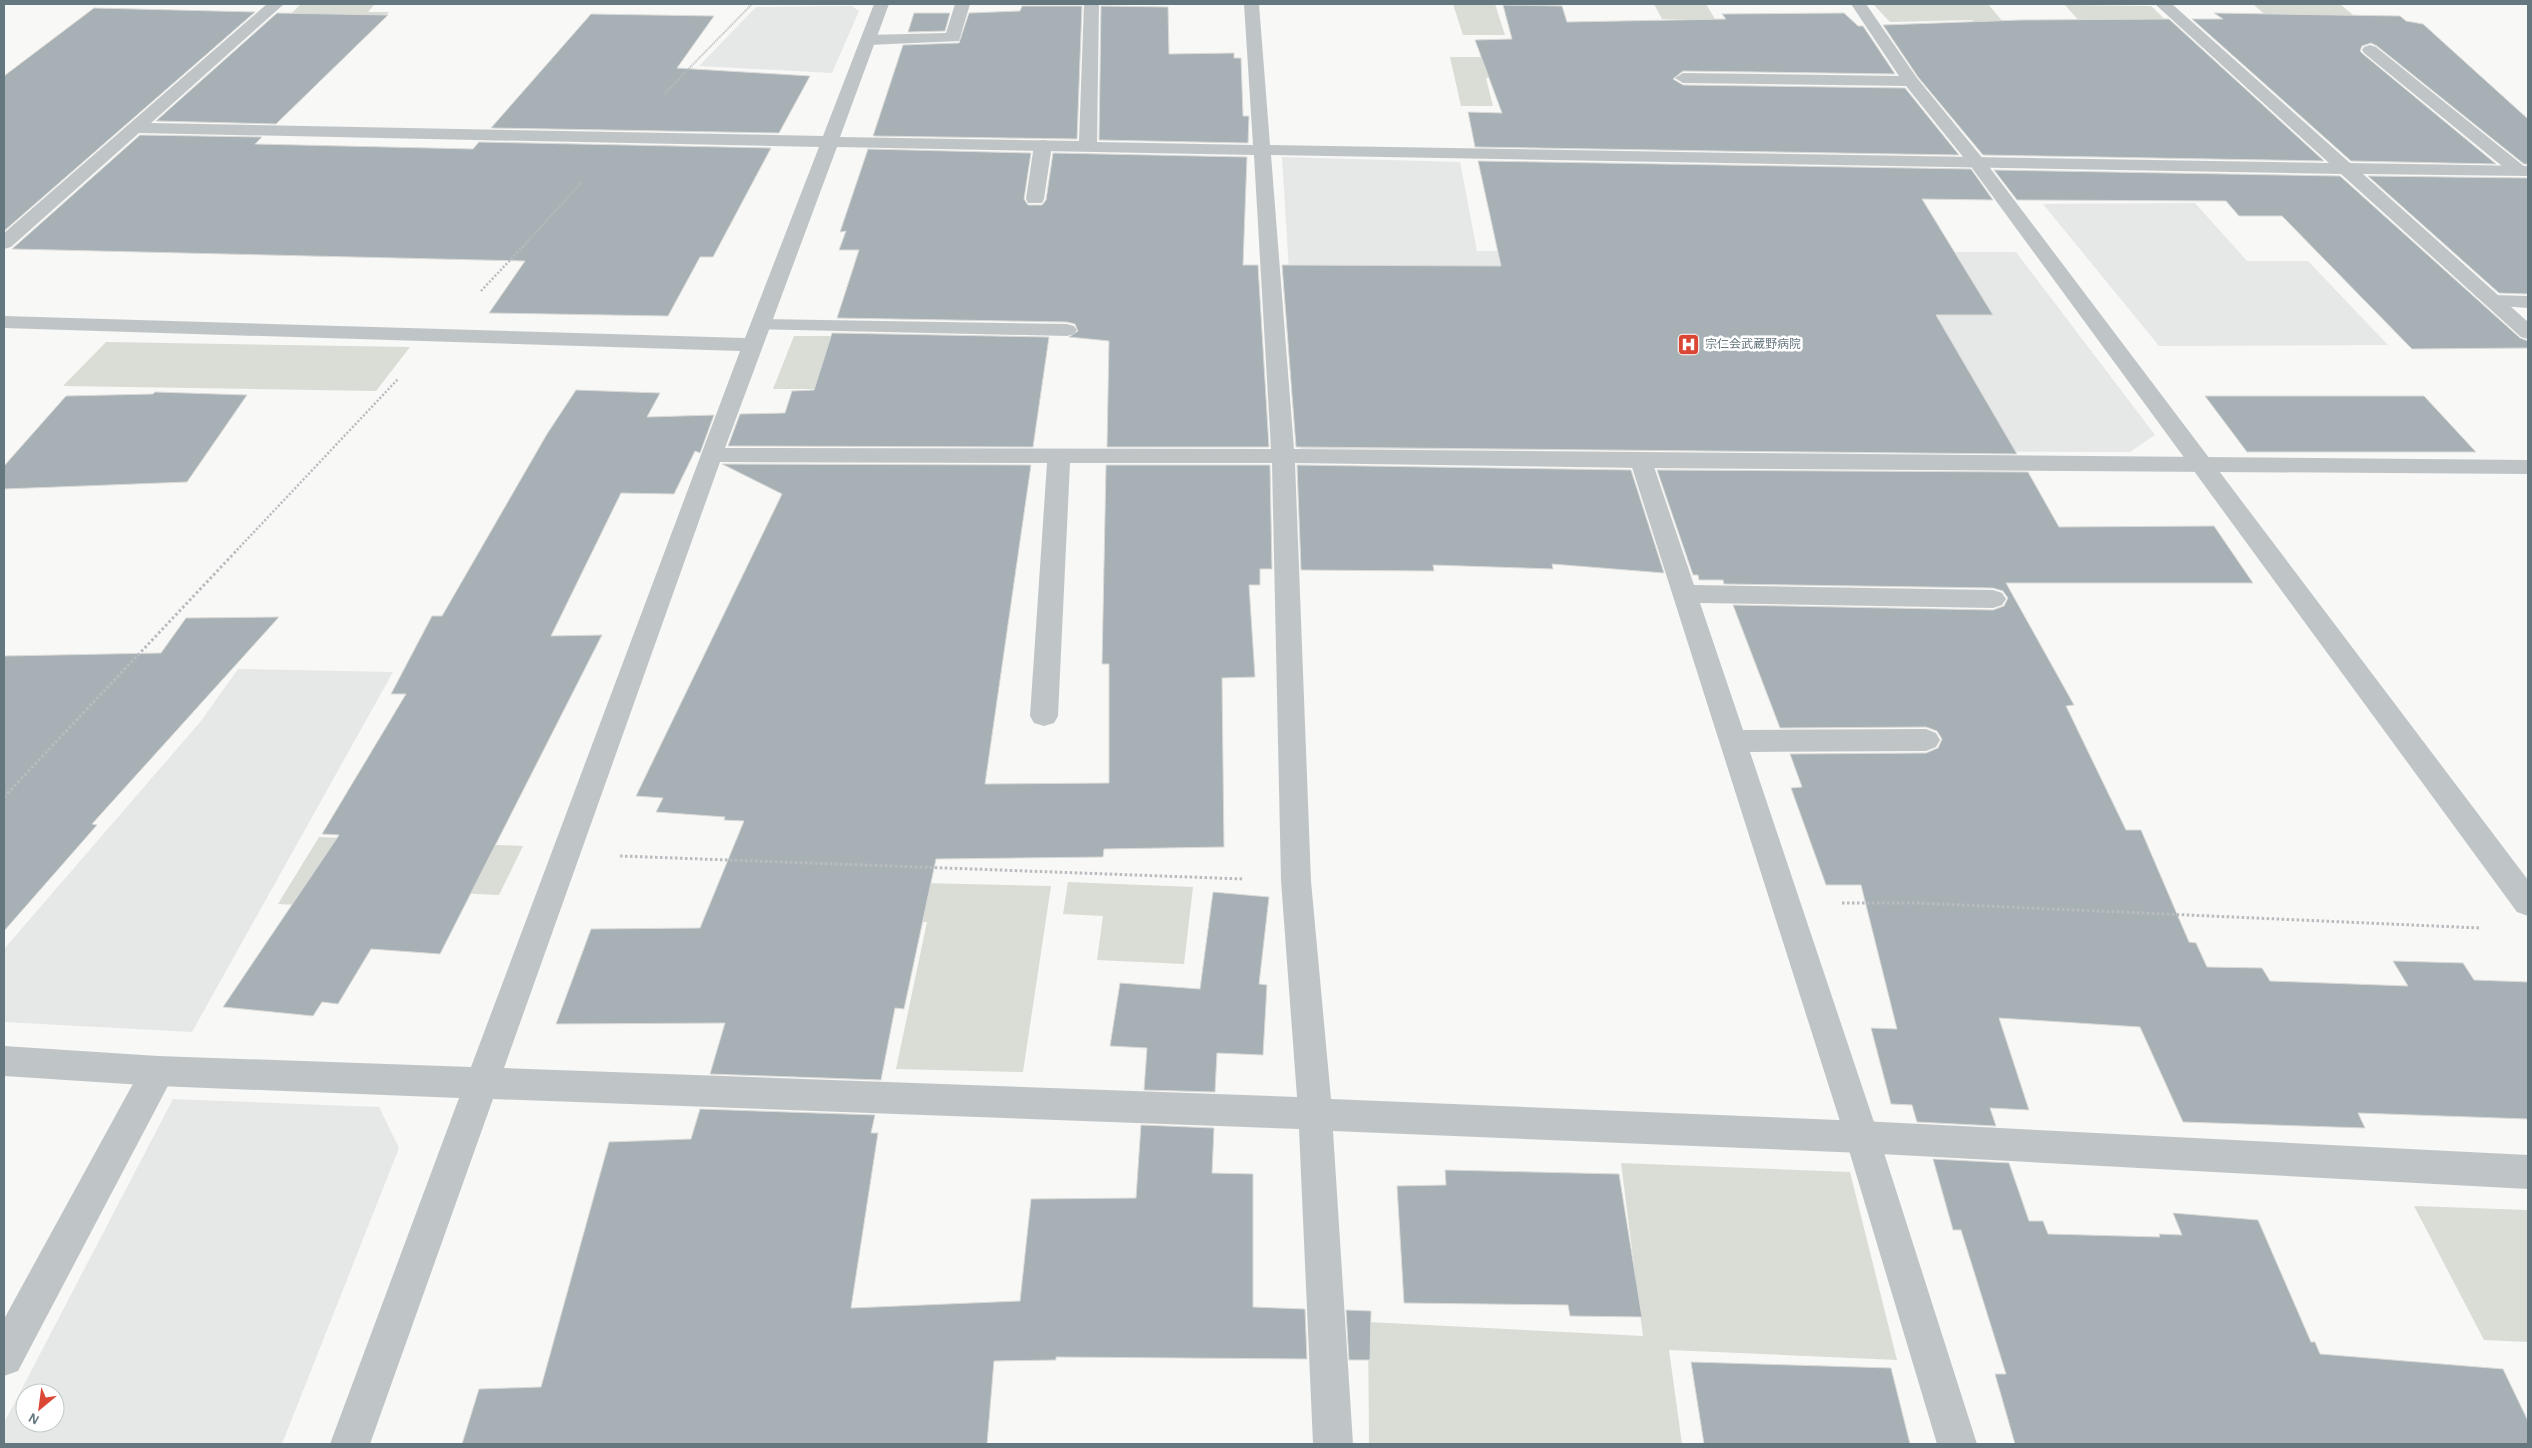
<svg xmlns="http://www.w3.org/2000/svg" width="2532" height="1448" font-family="'Alegreya Sans','Noto Sans JP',sans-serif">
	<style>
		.built { fill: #e6e8e7; fill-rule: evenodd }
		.green { fill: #d9ddd5 }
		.building { fill: #a7b1b5; stroke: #dadad8 }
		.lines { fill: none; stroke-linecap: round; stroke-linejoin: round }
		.path-far2 { stroke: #b8bcbe; stroke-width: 2; stroke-dasharray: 1 1; stroke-linecap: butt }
		.path-far1 { stroke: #b8bcbe; stroke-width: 2.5; stroke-dasharray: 2 2; stroke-linecap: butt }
		.path { stroke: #b8bcbe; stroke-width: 3; stroke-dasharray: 2.5 2.5; stroke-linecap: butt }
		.lane { fill: #bfc5c7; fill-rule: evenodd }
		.street { fill: #bfc5c7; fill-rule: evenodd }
		.labels { text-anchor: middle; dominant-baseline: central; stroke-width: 5; stroke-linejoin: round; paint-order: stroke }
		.far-poi-label { font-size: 12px; fill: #65777f; stroke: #fff; text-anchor: start }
	</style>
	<rect width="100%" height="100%" fill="#f8f8f6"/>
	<path class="built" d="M852 6 859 11 832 73 699 66 756 7Z
		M1282 157 1460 162 1477 251 2016 252 2155 435 2130 452 1300 449Z
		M2195 203 2247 261H2308L2388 345 2159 346 2043 204Z
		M238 669 393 672 192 1032 4 1022V949L201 721Z
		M173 1099 379 1107 399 1148 282 1444H4V1423ZM25 1393H55V1423H25Z"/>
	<path class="green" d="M301 4H375L368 12H389L370 32 276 28Z
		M1453 4H1495L1505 35H1463Z
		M1654 4H1706L1715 19H1662Z
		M1988 4 2025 48 2002 49 1972 20 1890 22 1874 5Z
		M2253 4H2340L2359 20 2281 29Z
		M2065 5 2151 6 2173 27 2103 48Z
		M1450 57H1586L1500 77 1486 78 1493 106H1461Z
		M794 336H891L875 389H773Z
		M106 342 410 347 376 391 63 386Z
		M319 837 523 846 499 895 390 890 379 909 278 904Z
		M837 881 1051 886 1023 1072 896 1069 927 922 826 920Z
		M1068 882 1193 887 1184 964 1097 960 1103 916 1063 914Z
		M1621 1163 1850 1172 1897 1360 1669 1350 1682 1444H1369L1368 1322 1643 1336Z
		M2414 1206 2528 1210V1342L2484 1340Z"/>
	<path class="building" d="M1503 5 1562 6 1567 22 1726 19 1722 14 1844 13 1858 26H1863L1895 74 1683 71 1673 79 1683 85 1905 88 1959 155 1475 147 1468 112 1502 113 1475 40 1512 39Z
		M1022 6H1082L1077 139 873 136 903 45 959 43 969 13 1020 11Z
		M1101 6 1168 7 1169 54 1234 53V58H1241L1243 116H1249L1248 143 1099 140Z
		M94 8 255 12 4 231V76Z
		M277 13 388 15 276 124 156 121Z
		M914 13H950L945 31 908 32Z
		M2214 13 2400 16 2406 21 2423 24 2528 119V164H2524L2377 46 2371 43 2362 46 2360 51 2363 54 2496 164 2351 161 2192 19H2223Z
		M591 14 714 16 677 68 810 76 779 133 491 128Z
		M2169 19 2324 161 1983 155 1918 77 1883 25 2020 20Z
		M140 135 262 137 255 144 473 149 479 142 771 148 713 257H700L668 316 489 313 525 261 12 249Z
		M868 149 1031 153 1024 199 1028 205H1042L1046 200 1053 153 1247 157 1243 265H1258L1269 447H1107L1109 341 1069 337 1078 331 1075 324 1067 322 837 318 859 250H839L846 231 840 232Z
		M1478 161 1971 169 1993 200 1922 199 1993 315H1936L2017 454 1296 447 1282 265 1501 266Z
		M1994 170 2340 176 2520 338 2528 341V348L2412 349 2282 216H2239L2226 201 2017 200Z
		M2368 176 2528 178V294L2499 293Z
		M832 333 1049 337 1033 447 728 446 740 414 785 413 792 391 814 390Z
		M576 390 660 393 647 417 714 415 700 453 695 451 674 494 621 493 551 636 602 635 440 954 371 949 338 1004 322 1002 313 1016 223 1007 339 835 322 834 406 694H391L432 616H442L547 434Z
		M155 392 247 395 187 482 4 489V466L66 396 153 394Z
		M2205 396H2424L2476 452H2247Z
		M722 464 1031 465 985 784 1109 783V664H1102L1106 465H1270L1272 569H1260V585H1249L1255 677 1222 678 1224 847 1104 849 1103 857 936 859 904 1009 895 1008 881 1080 710 1074 725 1023 556 1024 591 929 700 928 744 821 724 820 725 817 656 812 663 798 636 796 782 494Z
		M1297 465 1631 470 1664 573 1552 564 1553 569 1433 565 1434 571 1301 570Z
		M1657 470 2028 472 2059 527 2214 526 2253 583H2006L2074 705 2066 706 2126 830H2141L2189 942 2196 943 2207 967 2262 968 2270 981 2408 986 2393 961 2463 963 2474 980 2528 982V1119L2358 1113 2365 1128 2183 1122 2140 1027 1999 1018 2029 1110 1990 1108 1996 1126 1917 1122 1912 1105 1891 1104 1871 1028 1897 1029 1861 885H1826L1791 788 1802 787 1790 754 1926 753 1938 748 1942 739 1937 731 1926 727 1780 728 1733 605 1993 610 2004 606 2008 598 2003 591 1993 588 1724 584 1723 580H1699L1698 575H1693Z
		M279 617 92 824 97 825 4 931V656L161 653 186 618Z
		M1213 892 1269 897 1259 984 1267 985 1263 1055 1217 1053 1215 1092 1144 1090 1147 1048 1110 1046 1120 983 1200 989Z
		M700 1109 875 1115 871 1133H878L851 1308 1020 1301 1031 1199 1136 1198 1141 1125 1214 1128 1212 1173 1253 1174V1307L1305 1309 1307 1359 1056 1357V1360L994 1361 987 1444H462L479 1389 541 1387 609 1142 691 1139Z
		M1933 1159 2009 1163 2029 1221H2043L2048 1234 2160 1237 2159 1234 2182 1235 2173 1213 2258 1220 2311 1342H2315L2320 1354 2503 1369 2528 1421V1444H2015L1995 1374H2006L1961 1230H1953Z
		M1445 1170 1619 1174 1642 1317 1570 1316 1568 1305 1404 1303 1397 1186 1446 1185Z
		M1346 1310 1371 1311 1370 1360H1349Z
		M1691 1362 1891 1368 1910 1444H1704Z"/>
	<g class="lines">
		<path class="path-far2" d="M665 93 752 4
			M527 242 582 182"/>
		<path class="path-far1" d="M481 291 528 241
			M237 550 398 379"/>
		<path class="path" d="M4 797 238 549
			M620 856 1243 879
			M1842 903H1917L2480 928"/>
		<path class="lane" d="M955 4H970L959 41 868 45 860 40 868 35 946 33Z
			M1851 4H1866L1917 78 1984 160 2528 880V916L2517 912 1972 168 1906 86 1683 83 1675 78 1683 73 1899 76Z
			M2370 45 2376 47 2525 167 2528 171 2525 175H2513L2364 53 2362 50 2364 47Z
			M1043 140 1049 141 1052 145 1044 199 1042 203H1028L1026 199 1034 145 1037 141Z
			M2494 295 2528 296V308L2487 305 2484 301 2487 297Z
			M761 319 1067 324 1074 326 1077 330 1074 334 1067 336 754 329 751 325 754 321Z
			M1641 454 1649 456 1652 461 1694 585 1993 590 2002 593 2006 599 2002 605 1993 608 1700 603 1743 730 1926 729 1936 733 1940 740 1936 747 1926 751 1750 752 1879 1137 1977 1444H1937L1845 1137 1630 461 1633 456Z
			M158 1056 170 1060 175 1071 170 1082 18 1371 4 1376V1319L146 1060Z"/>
		<path class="street" d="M267 4H284L151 123 823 136 874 4H889L840 137 1079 141 1084 4H1099L1097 142 1253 145 1244 4H1259L1270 145 2329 163 2155 4H2172L2350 163 2528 166V176L2363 174 2528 322V339L2521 337 2341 174 1271 155 1294 449 2528 460V474L1641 468 1295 463 1311 881 1331 1099 1862 1121 2528 1155V1189L1862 1153 1333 1131 1353 1444H1313L1299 1129 493 1099 370 1444H330L459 1098 158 1086 4 1076V1046L158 1056 471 1067 740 351 4 328V316L745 338 819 147 139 133 11 247 4 249V233ZM837 147 1254 155 1271 449 725 448ZM720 462 1047 463 1030 716 1034 723 1044 726 1054 723 1058 716 1070 463H1272L1281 881 1297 1097 504 1068Z"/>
	</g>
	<defs>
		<symbol id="hospital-square" viewBox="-11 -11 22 22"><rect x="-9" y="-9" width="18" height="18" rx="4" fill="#da4734" stroke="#fff"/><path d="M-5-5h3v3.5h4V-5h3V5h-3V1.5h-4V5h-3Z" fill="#fff"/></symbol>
	</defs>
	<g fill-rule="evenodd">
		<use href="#hospital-square" x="1676" y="332" width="25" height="25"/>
	</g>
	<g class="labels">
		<g class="far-poi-label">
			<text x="1705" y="344">宗仁会武蔵野病院</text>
		</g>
	</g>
	<rect width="2532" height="1448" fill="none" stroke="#65777f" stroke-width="10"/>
	<g transform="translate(40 1408) rotate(209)"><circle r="24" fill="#ffffff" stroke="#c1c9cc"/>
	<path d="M0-4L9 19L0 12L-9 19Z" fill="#da4734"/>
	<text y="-8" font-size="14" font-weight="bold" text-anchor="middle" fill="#65777f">N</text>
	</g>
</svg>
